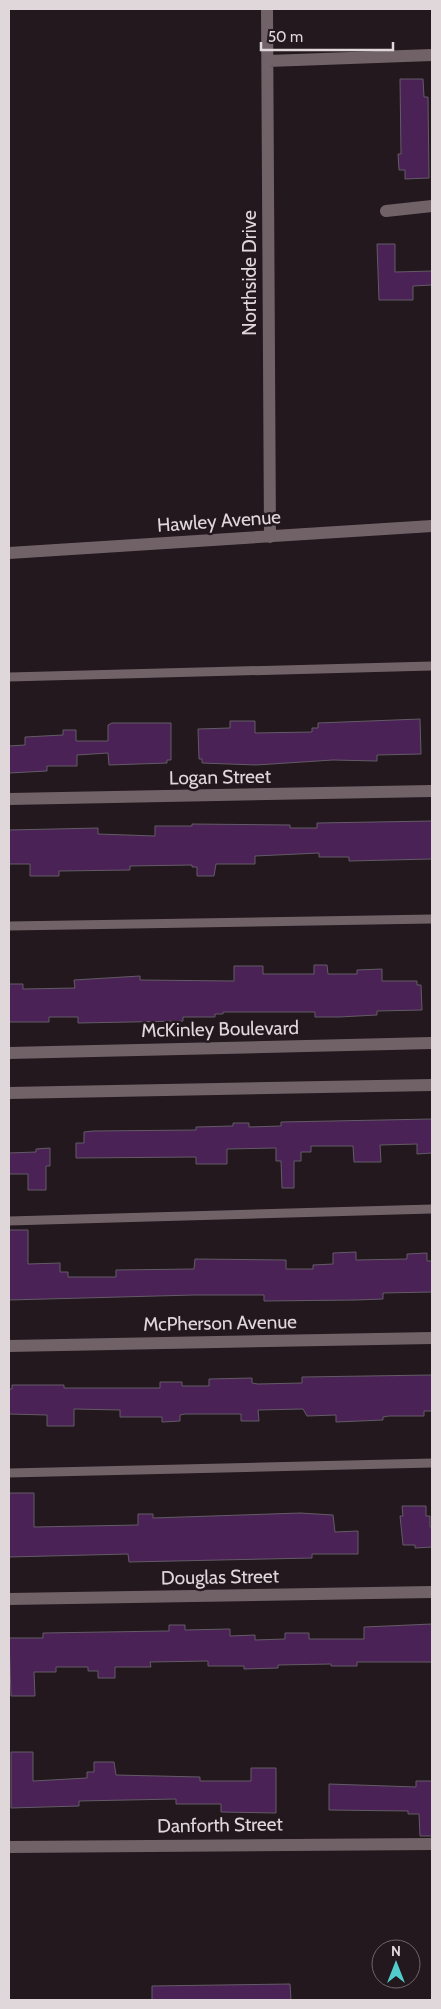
<svg xmlns="http://www.w3.org/2000/svg" width="441" height="2009" font-family="Cabin,sans-serif">
	<style>
		.building { fill: #4b2256; stroke: #635b66 }
		.lines { fill: none; stroke-linecap: round; stroke-linejoin: round }
		.lane { stroke: #716268; stroke-width: 9 }
		.street { stroke: #716268; stroke-width: 12 }
		.labels { text-anchor: middle; dominant-baseline: central; stroke-width: 5; stroke-linejoin: round; paint-order: stroke }
		.street-label { font-size: 19px; fill: #e0d7db; stroke: #23181d }
	</style>
	<rect width="100%" height="100%" fill="#23181d"/>
	<path class="building" d="M400 79H423L424 97H428L429 178 405 179V170H399L398 154H401Z
		M377 244H395V272L432 271V285L413 286V300H379Z
		M420 719 421 754 377 755V761L333 760 256 765 202 763V759H199L198 729 230 728V721H255V733L312 732V728H318V723Z
		M112 723H171V760H167V763L109 765 108 753 77 755V766H47V771L9 773V746L25 745V737L63 735V730H76V741H108V725Z
		M432 821V859L349 861V857H319V853L255 856V864H216L214 876H197V867H192V865L130 866V870L59 871V876H30V864H9V830L98 828V834L155 836V826H192V824L290 825V828H317V823Z
		M314 965H327L328 974H357V970L382 969V981H417V985H421L422 1010 377 1011V1015L339 1017H315V1012H223V1014H215V1017H183V1021L78 1023V1017H49V1022H9V984H23V989L75 988 74 980 140 976V980L234 981V966H263V974H314Z
		M432 1119V1153L417 1154V1144L380 1145 381 1162H354L353 1146H311V1152H301V1161H294V1188H282L281 1161H276V1148L227 1149V1164H196V1157L76 1158V1143H84V1132L93 1131 196 1130V1127L233 1126V1123H249V1127L281 1126V1122Z
		M50 1148V1166H46V1190H28V1174H9V1153L36 1152V1149Z
		M9 1230H28V1264L60 1263V1272H68V1277H116V1270L194 1269 195 1259 286 1260V1269H313V1265L333 1264V1253L356 1252V1260L407 1259V1254L427 1253V1261H432V1292L383 1293V1299L356 1300 264 1301V1295H194L9 1300Z
		M432 1375V1411H424V1416H389L383 1417V1420L336 1422V1415L307 1416 303 1409 258 1410 259 1421H241V1414H185L180 1415V1421L162 1422V1417H120V1410L74 1409V1426H47V1415L9 1414V1389H12V1385H64V1388H160V1382H182V1386H209V1379L252 1378V1383L258 1384 302 1383V1377Z
		M9 1493H34V1527L138 1525V1514H153V1518L300 1513 333 1515 335 1532 358 1531V1554H312V1558L129 1562 128 1554 9 1557Z
		M402 1506H426V1516H430V1527H432V1547L415 1548V1545H403L400 1516H403Z
		M432 1624V1662H357V1666H331V1664L278 1665V1668L244 1669V1666H208V1661L150 1662 151 1667H115V1678H98V1671H88V1667H56V1672H34L35 1696H11L9 1638H43V1633L166 1631H169V1625H185V1630L230 1629V1636L255 1635V1640L285 1639V1633H309V1639H364V1627Z
		M11 1752H33V1781L87 1778V1772H94V1762H114L116 1775 200 1777V1781H251V1768H276V1813L221 1812V1804H176V1799L79 1801V1806L11 1808Z
		M416 1781H432V1836H420L419 1814H408V1811L329 1810V1784L416 1787Z
		M290 1984 291 2000H152V1986Z"/>
	<g class="lines">
		<path class="lane" d="M9 677 432 666
			M9 926 432 919
			M9 1221 432 1209
			M9 1473 432 1463"/>
		<path class="street" d="M267 9 270 537
			M268 61 432 55
			M386 211 432 206
			M9 553 432 526
			M9 799 432 791
			M9 1053 432 1043
			M9 1093 432 1085
			M9 1346 432 1338
			M9 1599 432 1592
			M9 1847 432 1844"/>
	</g>
	<g class="labels">
		<g class="street-label">
			<text transform="translate(249 273) rotate(-90)">Northside Drive</text>
			<text transform="translate(219 521) rotate(-4)">Hawley Avenue</text>
			<text transform="translate(220 777) rotate(-1)">Logan Street</text>
			<text transform="translate(220 1029) rotate(-1)">McKinley Boulevard</text>
			<text transform="translate(220 1323) rotate(-1)">McPherson Avenue</text>
			<text transform="translate(220 1577) rotate(-1)">Douglas Street</text>
			<text transform="translate(220 1825) rotate(-1)">Danforth Street</text>
		</g>
	</g>
	<rect width="441" height="2009" fill="none" stroke="#e0d7db" stroke-width="20"/>
	<g transform="translate(396 1964)"><circle r="24" fill="#23181d" stroke="#6f6469"/>
	<path d="M0-4L9 19L0 12L-9 19Z" fill="#52cdcd"/>
	<text y="-8" font-size="14" font-weight="bold" text-anchor="middle" fill="#e0d7db">N</text>
	</g>
	<path d="M261 42v8h132v-8" fill="none" stroke="#e0d7db" stroke-width="2.5"/>
	<text x="268" y="42" font-size="15" fill="#e0d7db" stroke="#23181d" stroke-width="4" paint-order="stroke">50 m</text>
</svg>
